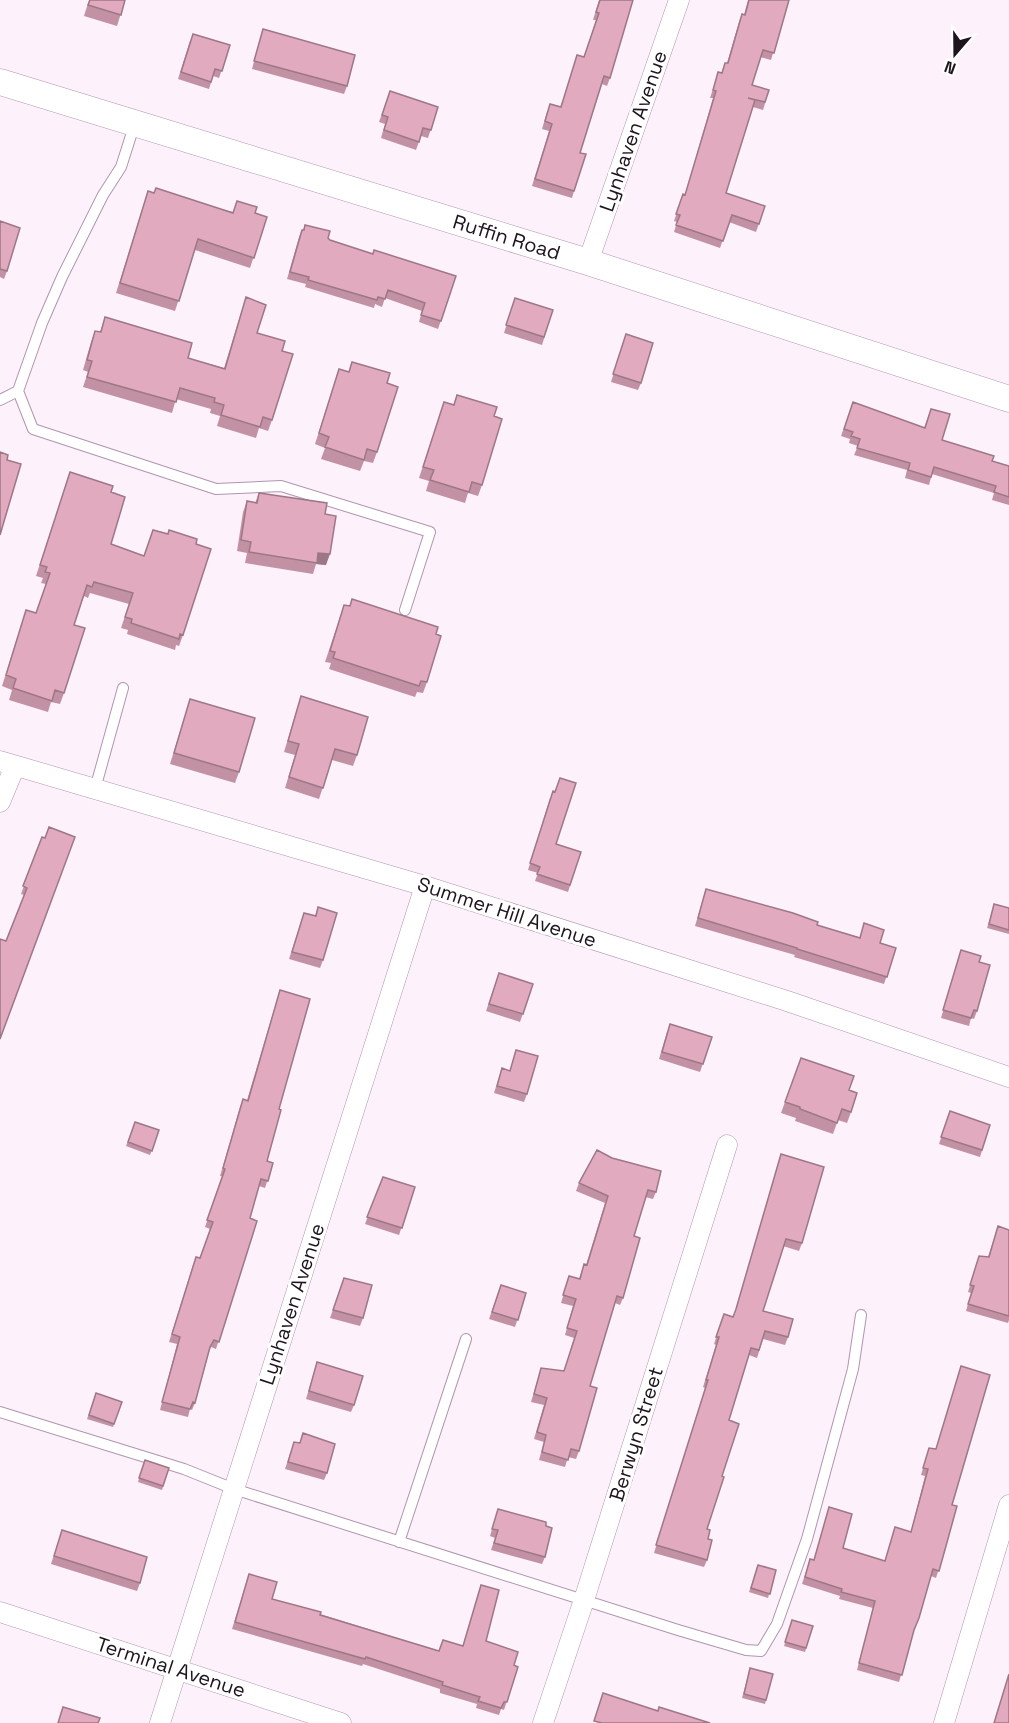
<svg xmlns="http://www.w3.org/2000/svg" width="1009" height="1723" font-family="'Space Grotesk',sans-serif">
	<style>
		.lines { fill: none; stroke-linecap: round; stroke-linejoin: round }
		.service-casing { stroke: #b095af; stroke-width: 12 }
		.minor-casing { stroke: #b095af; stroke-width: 21 }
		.tertiary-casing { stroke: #b095af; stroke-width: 27 }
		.service { stroke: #fff; stroke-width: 10 }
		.minor { stroke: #fff; stroke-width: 20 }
		.tertiary { stroke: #fff; stroke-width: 26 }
		.wall { fill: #c292a4 }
		.shaded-wall { fill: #9e7786 }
		.building { fill: #e1aabf; stroke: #9e7786; stroke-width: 1.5 }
		.labels { text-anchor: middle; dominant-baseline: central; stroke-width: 6; stroke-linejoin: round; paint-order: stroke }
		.street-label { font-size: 20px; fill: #1e141e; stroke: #fff }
	</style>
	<rect width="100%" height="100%" fill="#fdf1fc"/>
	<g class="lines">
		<defs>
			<path id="service" d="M18 391 33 429 216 489 281 486 430 532 405 610
				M0 400 18 391 42 323 62 277 103 195 121 167 135 123
				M95 789 123 688
				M0 1412 184 1469 234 1489 678 1630 746 1650 761 1651 777 1624 807 1539 853 1369 861 1315
				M399 1542 466 1339"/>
			<path id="minor" d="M588 262 679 0
				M0 761 425 886 787 1001 1009 1077
				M0 802 15 766
				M0 1612 341 1723
				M160 1723 425 886
				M543 1723 584 1600 727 1145
				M944 1723 1009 1505"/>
			<g id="tertiary">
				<path id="s1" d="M0 82 588 262 1009 399"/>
			</g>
		</defs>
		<use href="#service" class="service-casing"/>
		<use href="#minor" class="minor-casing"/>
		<use href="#tertiary" class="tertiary-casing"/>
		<use href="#service" class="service"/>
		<use href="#minor" class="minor"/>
		<use href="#tertiary" class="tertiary"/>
	</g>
	<path class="wall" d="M89 0H125L117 26 84 16Z
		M599 0H633L610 78 607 86 602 84 580 153 574 191 572 198 532 186 549 131 542 129 547 112 560 107 584 57 596 20H593Z
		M748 0H789L771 60 760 57 752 85 769 90 763 110 753 107 726 193 765 206 756 232 729 222 720 248 674 232 677 222 674 221 683 194 685 195 713 98H710L716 80 718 72 722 73 727 63 739 22 742 14 744 15Z
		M263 29 347 86 344 94 252 69Z
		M190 41 230 45 219 78 213 76 209 89 178 79Z
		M390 91 438 107 428 138 421 136 416 150 381 138 385 124 379 122Z
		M148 191 233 212 255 213 267 217 250 268 195 250 175 311 116 293Z
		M0 221 7 271 4 279 0 277Z
		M305 225 330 240 373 254 456 276 438 329 419 322 422 311 385 298 382 307 375 304 374 308 305 287 306 284 287 279 299 237 302 230H303Z
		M246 297 257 333 282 351 272 420 268 431 259 428 256 438 217 426 220 416 210 413 211 409 176 399 172 413 83 387 88 372 83 370 91 342 95 331 100 332 105 317 188 358 224 368Z
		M515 298 553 310 542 345 504 333Z
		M626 334 641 383 638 390 611 382Z
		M352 362 387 383 377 452 373 463 364 461 360 471 321 459 325 448 315 444 339 369 349 372Z
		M457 395 494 416 482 485 478 496 468 493 465 503 426 491 429 481 419 478 444 402 453 405Z
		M853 402 924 428 931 409 942 440 992 461 1009 466V505L992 500 994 493 932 474 929 485 905 478 907 470 854 455 858 446 849 443 850 439 841 436Z
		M70 472 111 492V544L144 556 153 530 196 544 183 635 179 646 176 645 175 650 127 634 128 630 121 628 129 604 90 593 88 598 84 596 74 625 64 693 60 704 51 702 48 712 9 700 12 690 2 686 26 610 36 613 46 584 41 583 43 578 36 576Z
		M259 493 325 514 326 565 316 564 313 574 245 563 247 553 237 551 243 512 247 501 255 503Z
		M344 605 436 634 427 682 423 693 417 692 415 697 329 669 331 663 325 662Z
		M301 696 357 755 353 766 332 760 319 799 285 788 295 755 284 752Z
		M190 699 239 772 235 783 170 764Z
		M550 798 556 844 581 852 568 892 535 881 538 873 528 870Z
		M42 837 0 1039 6 941 24 895 21 894Z
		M706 889 817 925 896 948 884 984 794 957 795 955 695 926Z
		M318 907 323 960 320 968 289 959 304 913 315 916Z
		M993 908H1009V934L987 928Z
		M961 950 979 962 977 1011 974 1019 971 1018 969 1026 941 1018Z
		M499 973 533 984 520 1022 486 1011Z
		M280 990 279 1109 267 1161 273 1163 265 1188 259 1186 250 1218 257 1221 216 1349 211 1347 209 1352 195 1403 192 1410 190 1409 188 1417 160 1410 177 1344 169 1342 193 1265 200 1258 210 1229 205 1227 222 1176H220L240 1107 243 1099 247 1100Z
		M667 1032 712 1037 700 1072 659 1059Z
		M516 1050 527 1094 524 1102 494 1093 502 1068 510 1071Z
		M801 1058 849 1090 851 1112 847 1123 838 1120 833 1134 795 1121 796 1118 781 1113Z
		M950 1111 990 1125 980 1157 939 1144Z
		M135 1122 159 1130 150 1155 126 1146Z
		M597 1150 656 1192 653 1199 645 1197 634 1236 623 1298 620 1305 615 1303 590 1386 579 1451 576 1459 568 1457 565 1467 539 1460 544 1442 534 1439 544 1405 531 1402 541 1368 564 1371 574 1338 565 1335 573 1306 561 1303 569 1276 579 1279 584 1264 586 1265 605 1203 576 1191 579 1183Z
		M781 1154 802 1243 799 1251 783 1246 763 1311 788 1337 785 1345 763 1339 757 1358 749 1355 729 1420 722 1476 707 1529 708 1539 707 1560 704 1567 654 1553 705 1388 703 1387 716 1345 714 1344 724 1314 733 1317 735 1312Z
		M383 1177 415 1187 399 1235 365 1224Z
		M998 1226 1009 1230V1320L1008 1323 966 1311 971 1293 968 1292 977 1263 988 1257Z
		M344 1278 363 1318 360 1326 330 1318Z
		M501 1285 526 1293 515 1327 489 1319Z
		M317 1362 354 1405 351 1412 306 1399Z
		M96 1393 122 1402 113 1427 87 1419Z
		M303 1433 327 1473 324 1480 285 1469 294 1442 300 1443Z
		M929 1448 936 1449 952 1505 946 1546 936 1578 931 1576 916 1625 913 1633 899 1682 857 1670 873 1608 839 1599 840 1596 802 1584 810 1559 814 1560 829 1507 843 1548 884 1561 911 1532 925 1476 921 1475Z
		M145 1460 169 1468 162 1490 138 1482Z
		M498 1509 546 1526 545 1557 542 1564 491 1550 495 1538 490 1536Z
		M62 1530 140 1583 137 1591 51 1564Z
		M758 1565 776 1570 768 1598 749 1592Z
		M249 1574 272 1599 439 1651 463 1646 481 1585 486 1641 514 1665 518 1667 504 1710 501 1709 499 1715 476 1708 477 1704 440 1693V1689L363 1664 362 1666 232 1629Z
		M792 1620 813 1626 805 1652 784 1646Z
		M749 1672 766 1700 765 1704 742 1698Z"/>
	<path class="shaded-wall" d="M318 553 330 554 326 565 316 564Z"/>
	<path class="building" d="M90 0H125L121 15 88 5Z
		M600 0H633L610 78 604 76 580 153 586 154 574 191 535 179 552 124 545 121 550 104 561 107 577 55 584 57 599 13 596 12Z
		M749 0H789L774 53 763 50 752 85 769 90 765 102 748 98 755 100 726 193 765 206 759 224 732 215 723 241 676 225 680 215 676 214 683 194 685 195 716 91 713 90 718 72 722 73 725 63H728L742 14 745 15Z
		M263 29 355 55 347 86 254 61Z
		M193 34 230 45 222 71 215 69 211 82 181 72Z
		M390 91 438 107 431 130 423 128 419 142 384 130 388 117 382 115Z
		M156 188 233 213 237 201 257 207 255 213 267 217 254 258 198 239 179 301 120 283 148 191 154 193Z
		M0 221 20 228 7 271 0 269Z
		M305 225 330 231 328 238 330 240 373 254 374 250 456 276 441 321 421 315 425 303 388 290 385 299 378 297 377 300 308 280 309 277 290 272 302 230H304Z
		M246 297 266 305 257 333 285 341 282 351 293 354 272 420 263 417 260 427 221 415 224 405 214 402 215 398 180 388 176 402 87 377 92 361 87 360 95 331 101 332 105 317 192 343 188 358 225 369Z
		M515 298 553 310 544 337 506 325Z
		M626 334 653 343 641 383 613 374Z
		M352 362 390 373 387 383 398 387 377 452 367 449 364 460 325 447 329 437 319 433 339 369 349 372Z
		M457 395 497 407 494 416 502 419 482 485 472 482 469 492 430 480 434 470 423 467 444 402 454 405Z
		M853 402 925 428 931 409 950 414 942 440 994 456 992 461 1009 466V497L994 492 996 486 934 467 931 477 908 470 910 463 857 448 860 439 851 436 853 432 844 429Z
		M0 452 8 455 7 460 21 464 0 535Z
		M70 472 113 486 111 492 125 497 111 544 144 556 153 530 168 534 169 530 197 539 196 544 211 549 183 635 180 634 179 639 131 623 132 619 125 617 133 593 94 582 92 587 87 585 74 625 85 628 64 693 55 690 52 701 13 688 16 679 6 675 26 610 36 613 50 573 45 572 47 567 40 565Z
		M259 493 327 503 325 514 336 516 330 554 318 553 317 563 249 552 251 542 241 540 247 501 257 503Z
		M352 599 438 627 436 634 441 636 427 682 421 681 419 686 333 658 335 652 330 651 344 605 350 606Z
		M301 696 368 717 357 755 335 749 323 788 289 777 299 744 288 741Z
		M190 699 255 718 239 772 174 753Z
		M560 778 576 783 556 844 581 852 570 885 537 874 540 867 530 863 553 791 555 792Z
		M49 827 75 837 0 1039V939L6 941 27 888 23 886 42 837 45 838Z
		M706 889 793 913 818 922 817 925 860 938 864 923 884 930 880 943 896 948 887 977 797 949V948L698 918Z
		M994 904 1009 908V930L989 924Z
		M318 907 337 913 323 960 292 952 304 913 316 916Z
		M961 950 981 956 979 962 990 965 977 1011 974 1010 971 1018 943 1010Z
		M499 973 533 984 523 1014 489 1004Z
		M280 990 310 999 279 1109 281 1110 267 1161 273 1163 268 1181 261 1179 250 1218 257 1221 219 1342 214 1340 210 1347 195 1403 193 1402 190 1409 162 1402 180 1337 172 1334 196 1257 200 1258 213 1222 207 1220 225 1169 223 1168 243 1099 248 1101Z
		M670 1024 712 1037 703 1064 662 1052Z
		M516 1050 538 1056 527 1094 497 1086 502 1068 510 1071Z
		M801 1058 854 1076 849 1090 857 1093 851 1112 842 1109 837 1123 800 1109V1107L785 1102Z
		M950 1111 990 1125 982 1150 941 1137Z
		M135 1122 159 1130 152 1151 128 1142Z
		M597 1150 612 1158 661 1171 656 1192 648 1190 634 1236 640 1238 623 1298 617 1296 590 1386 597 1388 579 1451 571 1449 568 1460 542 1452 546 1435 537 1432 547 1398 534 1394 541 1368 564 1371 577 1331 567 1328 576 1299 563 1295 569 1276 580 1279 584 1264 587 1265 608 1196 579 1183Z
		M781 1154 824 1167 802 1243 786 1239 763 1311 793 1319 788 1337 765 1331 759 1350 751 1348 729 1420 739 1424 722 1476 724 1477 707 1529 710 1530 708 1539 712 1540 707 1560 656 1545 708 1380H706L719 1337H716L724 1314 733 1317 736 1309Z
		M383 1177 415 1187 402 1228 367 1217Z
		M998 1226 1009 1230V1316L968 1304 974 1286 970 1285 979 1256 989 1257Z
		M344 1278 372 1285 363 1318 333 1310Z
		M501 1285 526 1293 518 1320 492 1312Z
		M317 1362 363 1376 354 1405 309 1391Z
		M961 1366 990 1375 952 1505 957 1506 946 1546 939 1571 933 1569 919 1618 914 1630 902 1675 859 1663 875 1601 841 1592 842 1589 805 1577 810 1559 814 1560 829 1507 852 1514 843 1548 885 1561 895 1527 911 1532 928 1469 923 1468 929 1448 936 1449Z
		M96 1393 122 1402 114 1424 89 1415Z
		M303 1433 335 1444 327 1473 288 1462 294 1442 300 1443Z
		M145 1460 169 1468 163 1486 139 1478Z
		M498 1509 546 1522V1526L552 1528 545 1557 494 1543 498 1530 492 1529Z
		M62 1530 147 1557 140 1583 54 1556Z
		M758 1565 776 1570 770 1594 751 1588Z
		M249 1574 277 1582 272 1599 321 1612 320 1615 439 1651 443 1640 463 1646 481 1585 499 1590 486 1641 518 1652 514 1665 518 1667 507 1702H504L501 1708 478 1701 480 1697 442 1685 443 1682 366 1657 365 1659 235 1622Z
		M792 1620 813 1626 806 1648 785 1642Z
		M750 1668 773 1674 766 1700 744 1694Z
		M1009 1674V1723H994Z
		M603 1693 658 1711 659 1707 710 1723H602L594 1721Z
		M63 1707 100 1718 98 1723H58Z"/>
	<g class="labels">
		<g class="street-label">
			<text transform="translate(633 131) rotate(-71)">Lynhaven Avenue</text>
			<text stroke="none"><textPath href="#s1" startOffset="530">Ruffin Road</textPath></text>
			<text transform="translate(507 912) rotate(18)">Summer Hill Avenue</text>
			<text transform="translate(292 1304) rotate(-72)">Lynhaven Avenue</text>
			<text transform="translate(636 1434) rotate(-73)">Berwyn Street</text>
			<text transform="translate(171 1667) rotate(18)">Terminal Avenue</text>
		</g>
	</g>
	<g transform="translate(955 54) rotate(200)" stroke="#ffffff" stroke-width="4.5" paint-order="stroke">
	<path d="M0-4.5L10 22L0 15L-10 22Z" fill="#1e141e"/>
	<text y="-9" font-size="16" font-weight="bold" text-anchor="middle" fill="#1e141e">N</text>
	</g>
</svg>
